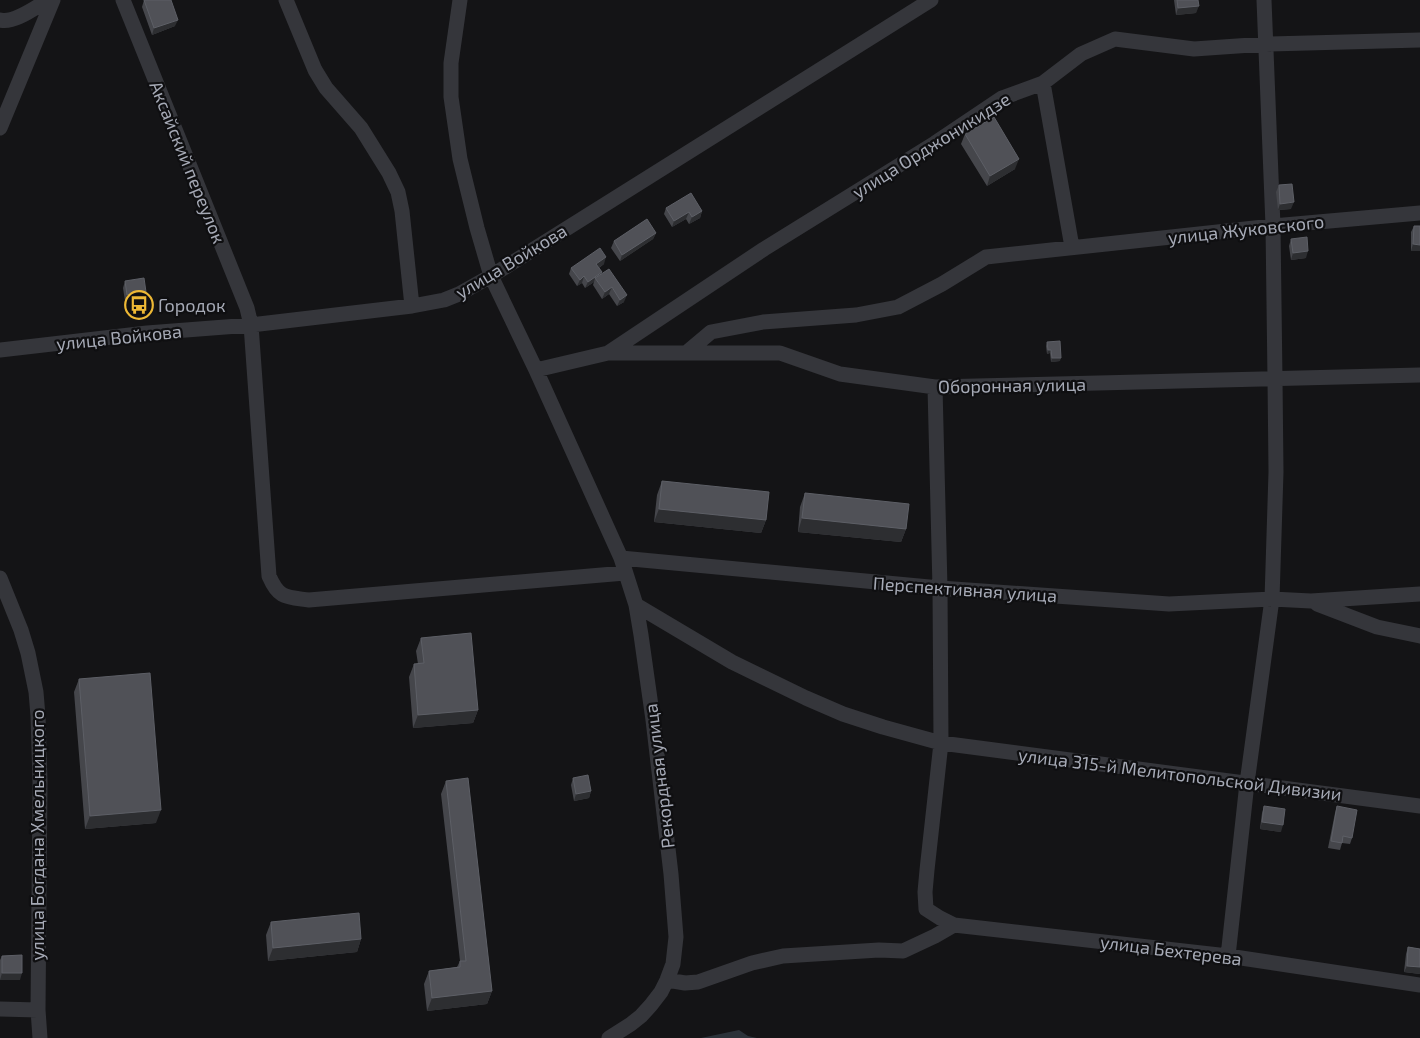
<svg xmlns="http://www.w3.org/2000/svg" width="1420" height="1038" font-family="'Exo 2',sans-serif">
	<style>
		.water { fill: #2b3239 }
		.lines { fill: none; stroke-linecap: round; stroke-linejoin: round }
		.minor { stroke: #35363b; stroke-width: 15 }
		.wall { fill: #45464b }
		.shaded-wall { fill: #2d2e31 }
		.building { fill: #505157; stroke: #5d5f66 }
		.labels { text-anchor: middle; dominant-baseline: central; stroke-width: 4.5; stroke-linejoin: round; paint-order: stroke }
		.street-label { font-size: 18px; fill: #a6aab6; stroke: #0f0f11 }
		.poi-label { font-size: 18px; fill: #a6aab6; stroke: #0f0f11; text-anchor: start }
	</style>
	<rect width="100%" height="100%" fill="#141416"/>
	<path class="water" d="M739 1030 748 1036 757 1038H701Z"/>
	<g class="lines">
		<path class="minor" d="M123 0 247 308 251 325 269 576C279 599 286 597 309 600L625 573
			M286 0 315 70 326 88 361 128 389 173 398 192 402 211 412 306
			M460 0 451 63V97L460 159 477 228 491 276 536 370 621 558 636 605 641 635 653 720 671 874 676 937 673 964 667 980 661 992 651 1005 641 1016 631 1024 609 1038
			M0 20C14 24 36 7 48 0
			M1043 83 1072 247
			M0 128 53 0
			M0 350 147 333 251 325 412 306 444 300 459 294 491 276 931 0
			M609 353H780L840 374 935 387 1420 375
			M686 353 711 332 763 322 856 315 898 307 942 284 986 257 1273 226 1420 213
			M536 370 608 353 764 249 935 143 1002 98 1043 83 1081 54 1115 39 1194 49 1266 44 1420 40
			M935 387 940 588 941 743 927 870 925 892 926 909 940 918 954 925 1228 956 1420 985
			M621 558 940 588 1169 604 1272 599 1311 601 1420 594
			M0 578 21 630 28 653 36 692 38 716 40 782 38 1010 40 1038
			M1317 604 1377 627 1420 636
			M636 605 732 662 806 698 843 714 883 727 941 743 1420 806
			M1228 956 1247 783 1272 599 1276 472 1275 379 1273 226 1264 0
			M667 980 685 983 698 982 752 963 783 956 879 950 903 951 935 936 954 925
			M0 1009 38 1010"/>
	</g>
	<path class="wall" d="M144 0 175 26 152 35 142 7Z
		M1174 0H1198L1196 13 1176 15Z
		M965 134 1015 169 987 186 961 144Z
		M1279 185 1291 209 1278 210 1276 192Z
		M666 208 702 211 700 218 689 224 686 219 672 227 664 214Z
		M1414 226 1420 251H1411V232Z
		M656 233 653 239 620 261 611 248 614 241Z
		M1291 239 1306 258 1291 260 1289 246Z
		M604 264 599 268 602 272 601 274 624 302 617 306 609 294 602 299 593 285 594 282 585 288 582 283 577 286 569 274 571 268Z
		M125 281 143 299 125 301 123 288Z
		M1047 342 1060 361 1051 362 1050 353 1047 354 1046 346Z
		M662 481 766 520 761 533 654 522 657 495Z
		M805 493 906 529 901 542 798 532 800 507Z
		M421 638 478 710 473 723 413 728 409 677 414 664H418L416 651Z
		M79 679 156 823 85 829 74 692Z
		M573 778 591 791 589 798 574 801 571 785Z
		M446 781 492 991 487 1004 427 1011 424 984 429 971 457 967 460 961 441 794Z
		M1264 806 1281 832 1260 829 1262 813Z
		M1337 806 1352 838 1350 844 1342 843 1340 850 1328 848 1335 813Z
		M271 922 361 939 357 952 268 961 266 935Z
		M1408 947 1420 949V974L1404 972 1406 954Z
		M2 956 20 980H0V960Z"/>
	<path class="shaded-wall" d="M1199 6 1196 13 1176 15 1178 8Z
		M178 20 175 26 152 35 154 28Z
		M1019 159 1015 169 987 186 990 176Z
		M1294 202 1291 209 1278 210 1280 204Z
		M702 211 700 218 689 224 692 217Z
		M689 212 686 219 672 227 674 221Z
		M656 233 653 239 620 261 622 255Z
		M1413 244 1420 245V251H1411Z
		M1308 251 1306 258 1291 260 1293 253Z
		M606 257 604 264 594 271 596 264Z
		M602 272 599 279 595 278 594 282 585 288 588 282Z
		M584 276 582 283 577 286 580 280Z
		M612 287 609 294 602 299 605 292Z
		M146 292 143 299 125 301 127 295Z
		M627 295 624 302 617 306 620 300Z
		M1048 350H1051L1050 353 1047 354Z
		M1052 358H1061L1060 361 1051 362Z
		M659 509 766 520 761 533 654 522Z
		M802 518 906 529 901 542 798 532Z
		M478 710 473 723 413 728 418 715Z
		M591 791 589 798 574 801 576 794Z
		M161 810 156 823 85 829 90 816Z
		M1262 822 1283 825 1281 832 1260 829Z
		M361 939 357 952 268 961 273 948Z
		M1407 966 1420 967V974L1404 972Z
		M2 973H22L20 980H0Z
		M492 991 487 1004 427 1011 432 998Z"/>
	<path class="building" d="M144 0H171L178 20 154 28Z
		M1177 0H1198L1199 6 1178 8Z
		M994 117 1019 159 990 176 965 134Z
		M1292 184 1294 202 1280 204 1279 185Z
		M691 193 702 211 692 217 689 212 674 221 666 208Z
		M647 219 656 233 622 255 614 241Z
		M1414 226H1420V245L1413 244Z
		M1307 237 1308 251 1293 253 1291 239Z
		M600 248 606 257 596 264 602 272 588 282 584 276 580 280 571 268Z
		M609 269 627 295 620 300 612 287 605 292 595 278Z
		M144 278 146 292 127 295 125 281Z
		M1060 341 1061 358H1052L1051 350H1048L1047 342Z
		M662 481 769 492 766 520 659 509Z
		M805 493 909 504 906 529 802 518Z
		M471 633 478 710 418 715 414 664 424 663 421 638Z
		M150 673 161 810 90 816 79 679Z
		M588 775 591 791 576 794 573 778Z
		M468 778 492 991 432 998 429 971 460 967V961H466L446 781Z
		M1264 806 1285 809 1283 825 1262 822Z
		M1337 806 1357 810 1352 838 1343 836 1342 843 1331 841Z
		M359 913 361 939 273 948 271 922Z
		M1408 947 1420 949V967L1407 966Z
		M22 955V973H2V956Z"/>
	<defs>
		<symbol id="bus-ring" viewBox="-11 -11 22 22"><circle r="9.5" fill="#0f0f11" stroke="#edb835" stroke-width="1.5"/><path d="M-5-6H5V4H4V6H2V4H-2V6H-4V4H-5ZM-3.5-4V0h7V-4ZM-3.5 1.2v1.5H-2V1.2ZM2 1.2v1.5H3.5V1.2Z" fill="#edb835"/></symbol>
	</defs>
	<g fill-rule="evenodd">
		<use href="#bus-ring" x="123" y="289" width="32" height="32"/>
	</g>
	<g class="labels">
		<g class="street-label">
			<text transform="translate(931 145) rotate(-32)">улица Орджоникидзе</text>
			<text transform="translate(188 162) rotate(68)">Аксайский переулок</text>
			<text transform="translate(1246 229) rotate(-6)">улица Жуковского</text>
			<text transform="translate(511 261) rotate(-31)">улица Войкова</text>
			<text transform="translate(119 337) rotate(-6)">улица Войкова</text>
			<text transform="translate(1012 385) rotate(-1)">Оборонная улица</text>
			<text transform="translate(965 589) rotate(4)">Перспективная улица</text>
			<text transform="translate(1180 774) rotate(7)">улица 315-й Мелитопольской Дивизии</text>
			<text transform="translate(659 776) rotate(-97)">Рекордная улица</text>
			<text transform="translate(37 835) rotate(-90)">улица Богдана Хмельницкого</text>
			<text transform="translate(1171 950) rotate(7)">улица Бехтерева</text>
		</g>
		<g class="poi-label">
			<text x="158" y="305">Городок</text>
		</g>
	</g>
</svg>
